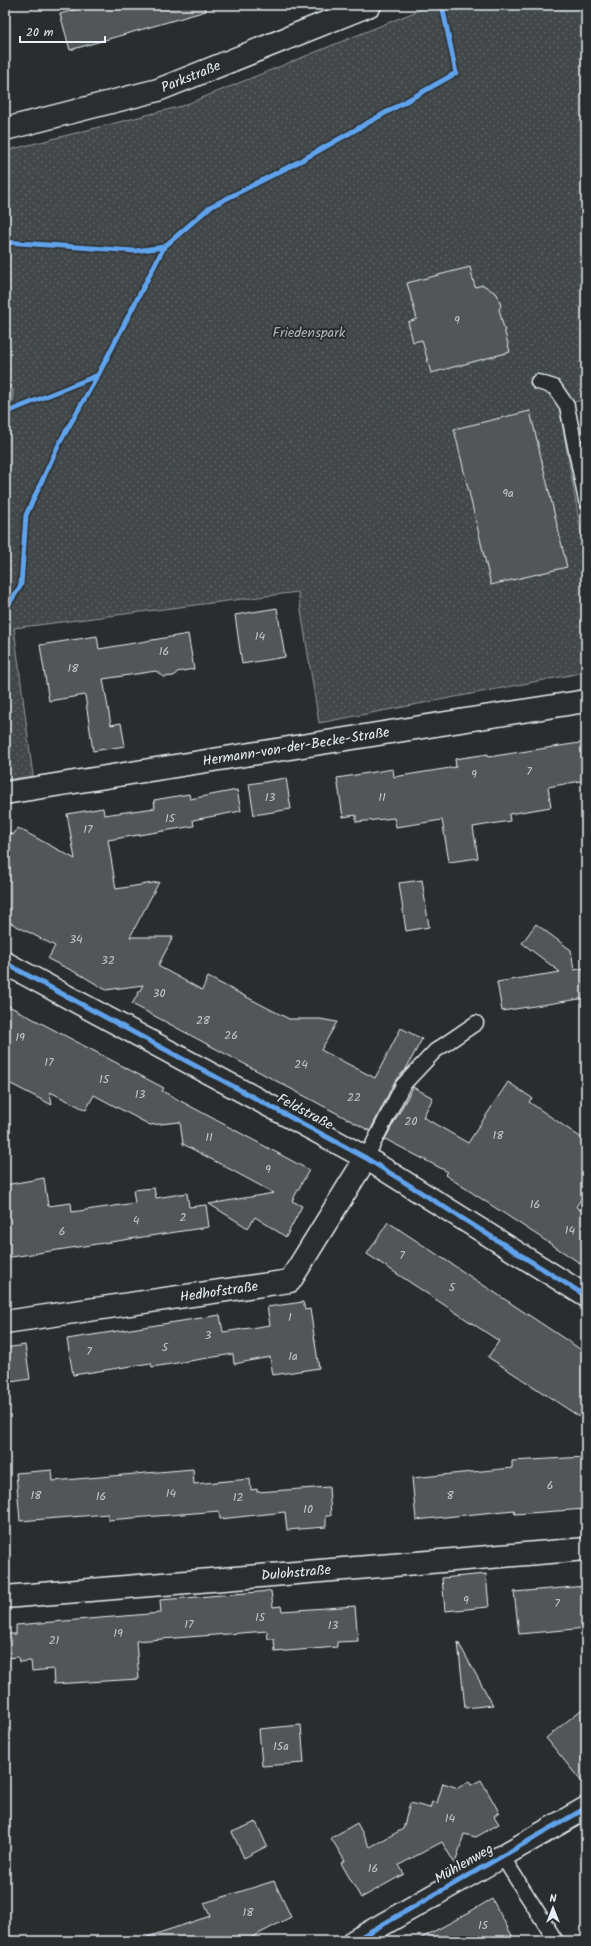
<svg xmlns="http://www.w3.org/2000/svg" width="591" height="1946" font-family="Kalam,sans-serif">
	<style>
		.park { fill: url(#park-dots); stroke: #959ca0 }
		.water { fill: url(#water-ripples); stroke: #989fa3 }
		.building { fill: #535759; stroke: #e8f1f8 }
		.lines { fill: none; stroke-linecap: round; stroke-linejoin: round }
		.lane-casing { stroke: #e8f1f8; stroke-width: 17 }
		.street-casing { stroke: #e8f1f8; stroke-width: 25 }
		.lane { stroke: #2a2d2e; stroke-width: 14 }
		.street { stroke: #2a2d2e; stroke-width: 22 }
		.cycleway-casing { stroke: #2a2d2e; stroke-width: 8 }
		.cycleway { stroke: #60a3ed; stroke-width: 5 }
		.labels { text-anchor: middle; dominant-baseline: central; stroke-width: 4; stroke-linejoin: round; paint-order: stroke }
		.number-label { font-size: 12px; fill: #c3cad0 }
		.street-label { font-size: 14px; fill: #e8f1f8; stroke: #2a2d2e }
		.park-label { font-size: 14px; fill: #aeb5ba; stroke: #2a2d2e }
	</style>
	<defs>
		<pattern id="park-dots" width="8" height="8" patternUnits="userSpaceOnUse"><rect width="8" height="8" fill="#424648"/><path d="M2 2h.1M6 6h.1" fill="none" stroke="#5d6163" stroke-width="1.8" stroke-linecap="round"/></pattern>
		<pattern id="water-ripples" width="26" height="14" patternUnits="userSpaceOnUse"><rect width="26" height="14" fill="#63686b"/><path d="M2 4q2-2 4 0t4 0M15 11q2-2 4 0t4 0" fill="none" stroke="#797e81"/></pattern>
	</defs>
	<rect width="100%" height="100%" fill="#2a2d2e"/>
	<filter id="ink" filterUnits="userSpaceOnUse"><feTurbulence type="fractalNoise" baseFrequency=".025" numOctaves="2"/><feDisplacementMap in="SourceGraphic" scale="8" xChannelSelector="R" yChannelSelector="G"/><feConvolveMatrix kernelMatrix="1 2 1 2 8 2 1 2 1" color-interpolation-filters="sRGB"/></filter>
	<g filter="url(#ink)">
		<path class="park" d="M432 5H586V399L559 406 586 560V672L319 723 298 592 14 628 33 776 5 780V151L182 106Z"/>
		<path class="water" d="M5 380 13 390V401L5 403Z"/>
		<path class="building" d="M91 5H205L206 11 70 50 60 14Z
			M470 267 475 287 483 285 497 294 501 306 499 309 510 352 431 373 422 340 413 342 408 322 417 319 407 283Z
			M530 411 567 567 491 585 454 429Z
			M277 608 285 657 242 664 235 615Z
			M188 634 194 669 177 672 174 676 164 677 156 671 103 679 111 725 121 723 125 746 93 751 85 695 49 701 40 645 97 636 99 649Z
			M586 742V780L548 787 551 807 509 814 510 821 473 827 478 858 449 862 442 820 396 827 394 818 356 822V815L343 817 337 778 393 769 394 777 456 767 455 759 488 754V757Z
			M286 778 291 809 254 815 249 784Z
			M237 790 241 811 193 820 194 826 108 840 116 889 159 882 130 937H173L158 966 202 990 208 977 289 1019H320L337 1022 321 1050 375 1078 401 1028 422 1039 406 1069 395 1081 370 1131 132 1004 143 985 106 990 81 975 48 959 55 946 5 920V831L13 835 18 828 75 859 67 814 103 808 104 815 155 808 154 800 189 794 190 799Z
			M422 880 429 927 406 931 399 883Z
			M536 924 571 950 574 970 584 968 586 998 502 1011 497 982 560 972 522 943Z
			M5 1004 164 1088 162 1091 309 1170 292 1201 302 1206 286 1237 255 1217 248 1228 209 1204 274 1193 183 1144 180 1122 150 1125 94 1095 86 1110 50 1092 52 1105 5 1081Z
			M508 1082 532 1098 529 1102 586 1141V1191L576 1207 586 1214V1267L445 1175 448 1172 385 1139 413 1087 433 1098 423 1117 468 1143Z
			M44 1178 48 1206 71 1203 72 1212 135 1203 133 1190 154 1188 156 1198 187 1193 189 1207 206 1205 209 1227 5 1258V1185Z
			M388 1222 586 1353V1421L488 1357 499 1341 367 1254Z
			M303 1302 305 1310 310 1309 319 1368 273 1375 270 1357 234 1364 233 1354 152 1367 151 1363 73 1375 67 1339 220 1315 223 1332 270 1325 267 1307Z
			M25 1345 30 1379 5 1383V1348Z
			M586 1457V1509L515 1514 514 1510 416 1520 412 1478 512 1468V1461Z
			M193 1469 194 1484 250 1479 251 1490 257 1489V1492L329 1487 331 1516H326V1527L287 1530 285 1512 220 1519 219 1511 108 1520V1514L20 1521 16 1473 52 1470 53 1481Z
			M486 1574 489 1607 445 1611 442 1578Z
			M586 1586V1628L519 1634 514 1592Z
			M271 1591 273 1607 281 1606 282 1611 355 1606 358 1641 337 1642V1647L275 1652 274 1639H268L267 1631 136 1641 139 1679 54 1684 53 1669 32 1671 31 1661 19 1662 18 1657 5 1658V1634H16V1625L161 1613 160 1600Z
			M458 1642 493 1705 465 1708Z
			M586 1706V1787L546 1738Z
			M301 1725 304 1763 262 1766 259 1729Z
			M481 1780 499 1812 494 1816 499 1824 476 1837 464 1834 455 1864 442 1842 399 1865 404 1874 361 1898 341 1863 345 1861 331 1838 357 1823 370 1847 403 1829 410 1803 430 1808 432 1802 437 1803 443 1783 458 1788 469 1781 471 1785Z
			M256 1822 267 1846 244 1858 232 1832Z
			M274 1881 291 1917 245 1941H148L147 1937 210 1916 204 1903Z
			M492 1899 515 1941H416L457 1919Z"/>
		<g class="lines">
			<defs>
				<path id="lane" d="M538 382 554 387 567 406 586 501
					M366 1158 403 1085 435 1051 476 1023
					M502 1856 556 1941"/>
				<path id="street" d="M5 129 158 90 370 5
					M5 793 586 701
					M5 963 366 1158 586 1296
					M5 1322 290 1281 366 1158
					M5 1597 586 1549
					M354 1941 586 1808"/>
			</defs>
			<use href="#lane" class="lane-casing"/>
			<use href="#street" class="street-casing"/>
			<use href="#lane" class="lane"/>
			<use href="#street" class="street"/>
			<defs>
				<path id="cycleway" d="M5 242 135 251 164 247 98 375 60 442 26 515 21 585 5 610
					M164 247 210 207 302 160 456 73 442 5
					M5 413 98 375
					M5 963 366 1158 586 1296
					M354 1941 586 1808"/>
			</defs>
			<use href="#cycleway" class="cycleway-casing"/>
			<use href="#cycleway" class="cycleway"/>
		</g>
	</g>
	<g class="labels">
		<g class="number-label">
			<text x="457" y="320">9</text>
			<text x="508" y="493">9a</text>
			<text x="260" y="636">14</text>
			<text x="164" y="651">16</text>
			<text x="73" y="668">18</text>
			<text x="529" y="771">7</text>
			<text x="474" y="774">9</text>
			<text x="270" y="797">13</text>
			<text x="382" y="797">11</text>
			<text x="170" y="818">15</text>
			<text x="88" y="829">17</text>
			<text x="76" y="939">34</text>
			<text x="108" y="960">32</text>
			<text x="159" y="993">30</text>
			<text x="203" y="1020">28</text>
			<text x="231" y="1035">26</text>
			<text x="20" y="1037">19</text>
			<text x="49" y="1062">17</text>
			<text x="301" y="1064">24</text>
			<text x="104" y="1079">15</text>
			<text x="140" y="1094">13</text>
			<text x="354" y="1097">22</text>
			<text x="411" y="1121">20</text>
			<text x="498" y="1135">18</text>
			<text x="209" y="1137">11</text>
			<text x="268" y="1169">9</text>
			<text x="535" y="1204">16</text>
			<text x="183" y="1217">2</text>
			<text x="136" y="1220">4</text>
			<text x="570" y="1230">14</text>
			<text x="62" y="1231">6</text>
			<text x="402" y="1255">7</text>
			<text x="452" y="1287">5</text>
			<text x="290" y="1317">1</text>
			<text x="208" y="1335">3</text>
			<text x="165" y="1347">5</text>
			<text x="89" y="1351">7</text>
			<text x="293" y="1356">1a</text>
			<text x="550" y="1485">6</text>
			<text x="171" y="1493">14</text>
			<text x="36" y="1495">18</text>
			<text x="450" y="1495">8</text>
			<text x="101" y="1496">16</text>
			<text x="238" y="1497">12</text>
			<text x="308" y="1509">10</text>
			<text x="466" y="1600">9</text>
			<text x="557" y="1603">7</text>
			<text x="260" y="1617">15</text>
			<text x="189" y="1624">17</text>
			<text x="333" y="1625">13</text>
			<text x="118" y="1633">19</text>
			<text x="54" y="1640">21</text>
			<text x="281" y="1746">15a</text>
			<text x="450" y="1818">14</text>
			<text x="373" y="1868">16</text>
			<text x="248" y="1912">18</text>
			<text x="483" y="1925">15</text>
		</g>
		<g class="street-label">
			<text transform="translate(191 77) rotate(-22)">Parkstraße</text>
			<text transform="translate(296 747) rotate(-9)">Hermann-von-der-Becke-Straße</text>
			<text transform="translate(305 1112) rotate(28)">Feldstraße</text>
			<text transform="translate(219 1292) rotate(-8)">Hedhofstraße</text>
			<text transform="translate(296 1573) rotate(-5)">Dulohstraße</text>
			<text transform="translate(464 1864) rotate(-30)">Mühlenweg</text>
		</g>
		<g class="park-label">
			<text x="309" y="333">Friedenspark</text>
		</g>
	</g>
	<rect width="591" height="1946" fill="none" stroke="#2a2d2e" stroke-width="20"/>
	<rect x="10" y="10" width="571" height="1926" fill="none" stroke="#e8f1f8" stroke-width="1.5" filter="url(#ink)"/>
	<g transform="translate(553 1908)" stroke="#2a2d2e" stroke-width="3" paint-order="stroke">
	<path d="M0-3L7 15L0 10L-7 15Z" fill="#e8f1f8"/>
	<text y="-6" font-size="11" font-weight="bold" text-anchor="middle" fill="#e8f1f8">N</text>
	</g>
	<path d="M20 36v6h85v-6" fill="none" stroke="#e8f1f8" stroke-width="2"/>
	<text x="26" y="36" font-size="12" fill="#e8f1f8" stroke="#2a2d2e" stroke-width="3" paint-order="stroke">20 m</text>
</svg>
